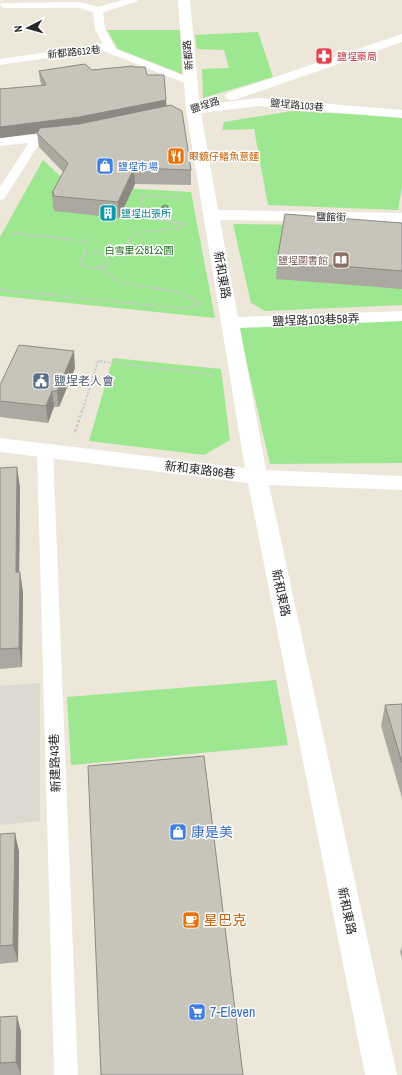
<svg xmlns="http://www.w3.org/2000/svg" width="402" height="1075" font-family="'Archivo Narrow','Noto Sans TC',sans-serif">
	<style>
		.green { fill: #9de790 }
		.plaza { fill: #dcdad0 }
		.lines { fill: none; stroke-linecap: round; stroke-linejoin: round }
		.path-far1 { stroke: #cbcbcb; stroke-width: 2; stroke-dasharray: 2.5 1.5; stroke-linecap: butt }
		.path { stroke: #cbcbcb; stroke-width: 2.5; stroke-dasharray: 3 2; stroke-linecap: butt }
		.lane { fill: #fff; fill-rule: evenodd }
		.street { fill: #fff; fill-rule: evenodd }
		.secondary { fill: #fff; fill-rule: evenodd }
		.tree { fill: #76a26d }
		.wall { fill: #aba99f }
		.shaded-wall { fill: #8b8982 }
		.building { fill: #c7c4b9; stroke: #8b8982 }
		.labels { text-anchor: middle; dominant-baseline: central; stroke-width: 3; stroke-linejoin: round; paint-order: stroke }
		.far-street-label { font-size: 10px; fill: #282828; stroke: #fff }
		.far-health-label { font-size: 10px; fill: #be3a42; stroke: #fff; text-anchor: start }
		.far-food-label { font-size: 10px; fill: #c56008; stroke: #fff; text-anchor: start }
		.far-shop-label { font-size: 10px; fill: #366cbe; stroke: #fff; text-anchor: start }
		.far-culture-label { font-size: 10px; fill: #0d838f; stroke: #fff; text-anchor: start }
		.far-park-label { font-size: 10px; fill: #156914; stroke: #fff }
		.far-education-label { font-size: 10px; fill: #785e54; stroke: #fff; text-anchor: end }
		.street-label { font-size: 12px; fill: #282828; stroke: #fff }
		.service-label { font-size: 12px; fill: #4e5e75; stroke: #fff; text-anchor: start }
		.near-shop-label { font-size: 14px; fill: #366cbe; stroke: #fff; text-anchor: start }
		.near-food-label { font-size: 14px; fill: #c56008; stroke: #fff; text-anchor: start }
	</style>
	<rect width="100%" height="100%" fill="#ece7d9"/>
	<path class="green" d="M107 30H180L182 74 118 49Z
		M258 32 273 77 203 98 202 69 229 68 224 50 197 49 195 35Z
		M292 111 402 117V186L398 210 268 205 254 129 222 130 224 122Z
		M43 160 70 185 191 192 215 318 0 296V237Z
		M233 224 402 226V305L265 311 251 303Z
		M402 320V463L270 464 238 325Z
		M113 358 221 369 230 440 204 455 89 441Z
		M276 680 288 745 71 765 67 697Z"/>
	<path class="plaza" d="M40 683V821L0 825V686Z"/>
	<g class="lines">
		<path class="path-far1" d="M184 198 142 195V210L155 219 187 224
			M12 233 85 241V255
			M96 252 108 256 107 265 93 269 80 264 82 256Z
			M108 256 122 248 136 233 177 228 186 224
			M98 267 119 282 173 291 201 303
			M0 290 189 309 201 303
			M83 409 98 361 214 375"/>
		<path class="path" d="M75 432 83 408"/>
		<path class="lane" d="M123 0H138L136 2 103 12 105 29 116 49 195 80 196 82 195 84H187L101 50 0 65V59L103 44 95 29 93 12 79 8H5L2 7 0 5 2 3 79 2 98 7Z
			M37 135 43 138 4 199 0 200V187L33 136Z
			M45 446 51 447 53 451 78 1075H54L37 451 39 447Z"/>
		<path class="street" d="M402 34V42L237 99 232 100 227 99 225 96 227 93Z
			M258 98 402 110V118L258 106 201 113 218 210 402 213V223L220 220 238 317 402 311V321L240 328 266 470 402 476V490L269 485 397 1075H365L248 483 0 452V438L245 468 186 110 188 107 193 106Z
			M66 131 71 132 73 135 71 138 0 146V138Z"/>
		<path class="secondary" d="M178 0H190L200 110 198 113 193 114 188 113 186 110Z"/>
	</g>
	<circle class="tree" cx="165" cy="209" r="4.5"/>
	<path class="wall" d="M133 67 147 75 167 106 191 170V185L135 184 119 218 54 211V209L53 208 52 193 63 172 39 147 37 133 0 138V89L42 86 40 81 39 71 92 70Z
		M402 223V289L276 279 277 261Z
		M75 368 59 407H54L48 423 0 417V385Z
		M0 468 20 487 19 572 23 592 22 667 0 669Z
		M402 704V798L381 726 385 705Z
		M0 834 19 851 18 962 0 964Z
		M402 946V959L400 952Z
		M17 1016 21 1032V1075H0V1017Z"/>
	<path class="shaded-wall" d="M166 100 167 110 80 128 0 138V127Z
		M134 168 135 184 119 218 118 202Z
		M74 351 75 368 59 407 57 391Z
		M52 391 54 407 48 423 46 406Z
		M17 467 20 487 19 593 16 572Z
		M20 572 23 592 22 667 19 648Z
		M15 833 19 851 18 962 13 945Z
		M17 1016 21 1032V1075L16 1062Z"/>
	<path class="building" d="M85 64 92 70 133 66V67H145L147 75H164L166 100 79 117 0 127V89L46 85 39 71Z
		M171 105 182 111 191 170 134 168 118 202 53 196 54 193H52L68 163 37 133 40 128 79 124Z
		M285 214 402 223V271L277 261Z
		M19 345 74 351 57 391H52L46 406 0 401V385Z
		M17 467 16 572H20L19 648 0 649V468Z
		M402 704V763L385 705Z
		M204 756 243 1075H101L88 766Z
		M15 833 13 945 0 946V834Z
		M17 1016 16 1062 0 1063V1017Z"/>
	<defs>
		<symbol id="pharmacy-square" viewBox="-11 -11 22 22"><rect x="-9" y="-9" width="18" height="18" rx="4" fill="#e0444e" stroke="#fff"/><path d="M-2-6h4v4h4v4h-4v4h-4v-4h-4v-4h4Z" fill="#fff"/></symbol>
		<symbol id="restaurant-square" viewBox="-11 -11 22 22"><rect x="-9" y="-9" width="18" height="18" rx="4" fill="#e8710a" stroke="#fff"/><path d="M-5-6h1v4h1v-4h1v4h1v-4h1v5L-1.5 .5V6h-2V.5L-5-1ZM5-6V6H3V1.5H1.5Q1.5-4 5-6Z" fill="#fff"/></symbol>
		<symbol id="shop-square" viewBox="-11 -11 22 22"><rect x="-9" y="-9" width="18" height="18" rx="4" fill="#3f7fe0" stroke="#fff"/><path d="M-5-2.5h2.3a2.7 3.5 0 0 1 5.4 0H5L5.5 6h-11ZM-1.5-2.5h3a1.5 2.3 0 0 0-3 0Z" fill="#fff"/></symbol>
		<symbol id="building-square" viewBox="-11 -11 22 22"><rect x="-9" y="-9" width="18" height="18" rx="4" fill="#0f9aa8" stroke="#fff"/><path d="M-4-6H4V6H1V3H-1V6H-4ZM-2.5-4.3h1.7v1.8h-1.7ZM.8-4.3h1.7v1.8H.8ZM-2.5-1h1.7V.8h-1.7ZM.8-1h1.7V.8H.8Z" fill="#fff"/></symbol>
		<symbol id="library-square" viewBox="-11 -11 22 22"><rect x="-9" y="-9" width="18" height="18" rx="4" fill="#8d6e63" stroke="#fff"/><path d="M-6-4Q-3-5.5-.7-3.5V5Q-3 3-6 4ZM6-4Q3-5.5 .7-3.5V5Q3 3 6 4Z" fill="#fff"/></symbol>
		<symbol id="civic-square" viewBox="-11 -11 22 22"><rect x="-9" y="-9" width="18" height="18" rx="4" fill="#5c6f8a" stroke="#fff"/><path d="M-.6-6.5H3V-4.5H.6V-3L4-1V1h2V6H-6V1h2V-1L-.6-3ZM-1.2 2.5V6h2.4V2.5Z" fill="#fff"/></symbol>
		<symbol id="cafe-square" viewBox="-11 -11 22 22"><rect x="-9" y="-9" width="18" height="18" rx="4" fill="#e8710a" stroke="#fff"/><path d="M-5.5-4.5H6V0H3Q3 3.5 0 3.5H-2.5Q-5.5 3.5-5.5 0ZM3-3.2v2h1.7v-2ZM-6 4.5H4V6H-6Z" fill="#fff"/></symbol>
		<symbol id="supermarket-square" viewBox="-11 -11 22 22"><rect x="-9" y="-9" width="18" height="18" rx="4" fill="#3f7fe0" stroke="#fff"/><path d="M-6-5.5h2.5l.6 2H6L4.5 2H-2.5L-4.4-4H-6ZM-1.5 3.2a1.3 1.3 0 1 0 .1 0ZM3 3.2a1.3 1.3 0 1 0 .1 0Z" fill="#fff"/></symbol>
	</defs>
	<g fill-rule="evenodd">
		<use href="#pharmacy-square" x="314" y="46" width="20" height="20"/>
		<use href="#restaurant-square" x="166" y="146" width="20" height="20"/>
		<use href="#shop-square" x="95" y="156" width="20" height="20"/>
		<use href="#building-square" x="98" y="203" width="20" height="20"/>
		<use href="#library-square" x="331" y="250" width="20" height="20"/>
		<use href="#civic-square" x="31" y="371" width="20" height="20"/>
		<use href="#shop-square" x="168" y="822" width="20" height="20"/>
		<use href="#cafe-square" x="181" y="910" width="20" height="20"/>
		<use href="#supermarket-square" x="187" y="1002" width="20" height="20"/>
	</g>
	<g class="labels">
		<g class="far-street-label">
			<text transform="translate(74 52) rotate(-6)">新都路612巷</text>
			<text transform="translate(188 55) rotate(-95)">新都路</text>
			<text transform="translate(205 105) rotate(-18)">鹽埕路</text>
			<text transform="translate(297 105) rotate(5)">鹽埕路103巷</text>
			<text transform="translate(331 217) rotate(1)">鹽館街</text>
		</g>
		<g class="far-health-label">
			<text x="337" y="56">鹽埕藥局</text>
		</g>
		<g class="far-food-label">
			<text x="189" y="156">眼鏡仔鱔魚意麵</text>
		</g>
		<g class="far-shop-label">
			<text x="118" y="166">鹽埕市場</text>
		</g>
		<g class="far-culture-label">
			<text x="121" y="213">鹽埕出張所</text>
		</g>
		<g class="far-park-label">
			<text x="139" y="250">白雪里公81公園</text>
		</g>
		<g class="far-education-label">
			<text x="328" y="260">鹽埕圖書館</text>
		</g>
		<g class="street-label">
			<text transform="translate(222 275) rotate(80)">新和東路</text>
			<text transform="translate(316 320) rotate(-2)">鹽埕路103巷58弄</text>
			<text transform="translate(200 470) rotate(7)">新和東路96巷</text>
			<text transform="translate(281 593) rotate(78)">新和東路</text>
			<text transform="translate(55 763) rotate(-92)">新建路43巷</text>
			<text transform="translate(347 911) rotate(78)">新和東路</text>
		</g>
		<g class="service-label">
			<text x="54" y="381">鹽埕老人會</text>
		</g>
		<g class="near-shop-label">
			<text x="191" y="832">康是美</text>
			<text x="210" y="1012">7-Eleven</text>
		</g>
		<g class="near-food-label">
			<text x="204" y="920">星巴克</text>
		</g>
	</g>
	<g transform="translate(28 28) rotate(264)" stroke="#ffffff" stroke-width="3" paint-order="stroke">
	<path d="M0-3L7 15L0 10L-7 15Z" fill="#282828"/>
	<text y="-6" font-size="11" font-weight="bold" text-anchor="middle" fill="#282828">N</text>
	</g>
</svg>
